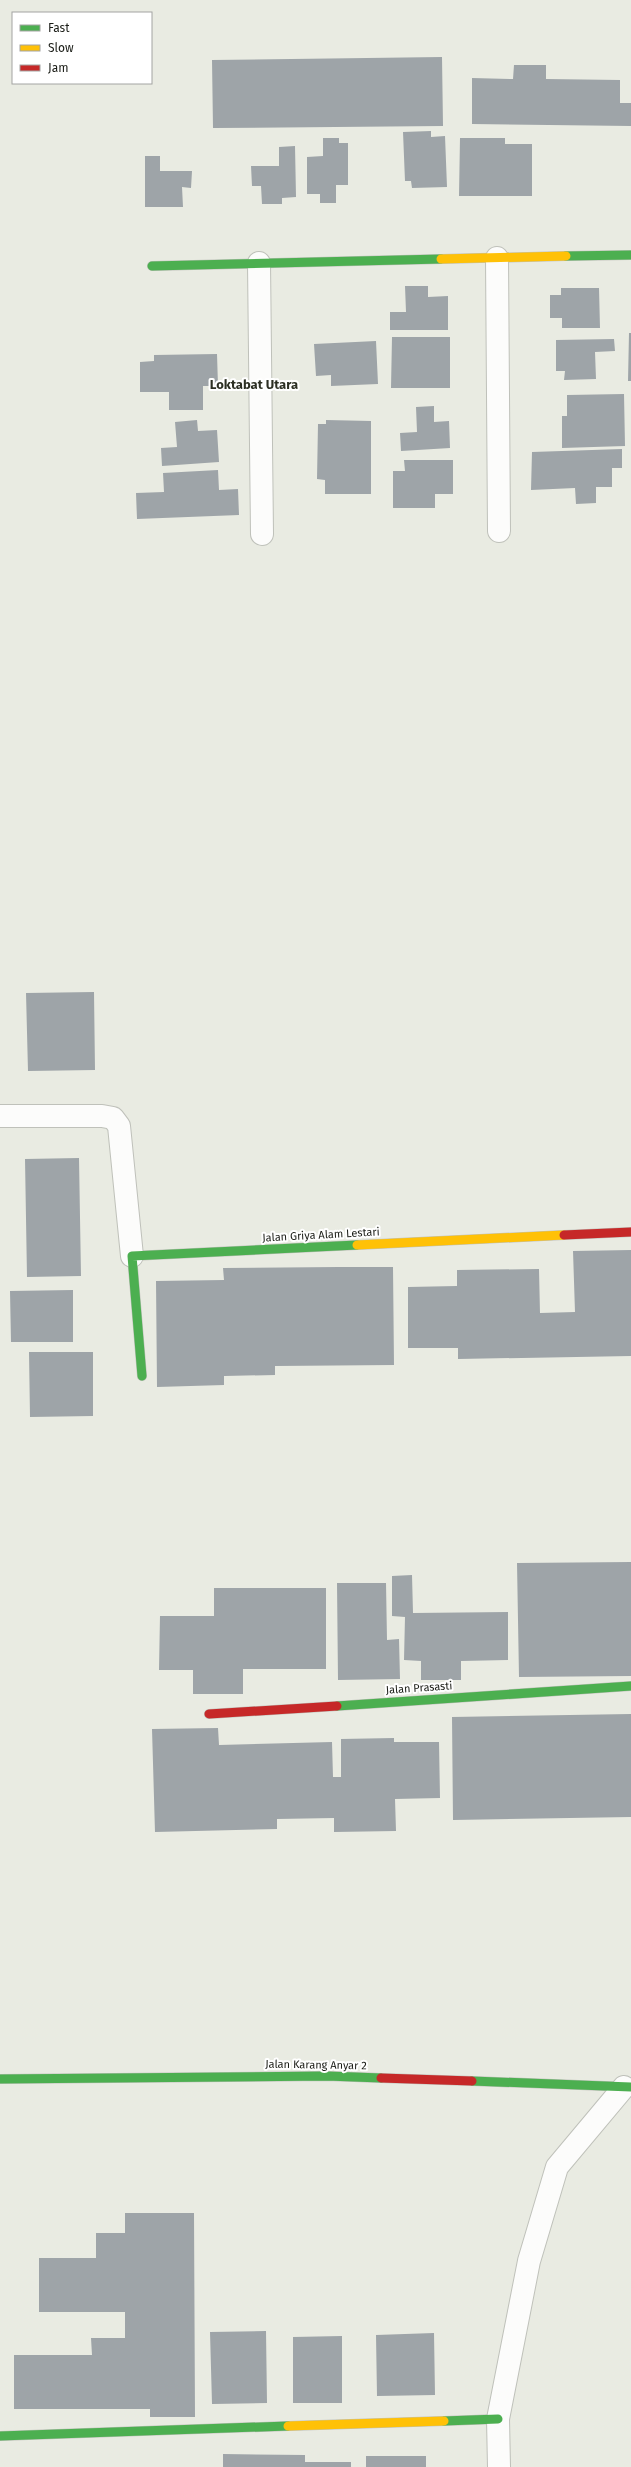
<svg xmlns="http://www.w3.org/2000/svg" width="631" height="2467" font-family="'Fira Sans',sans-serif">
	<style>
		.building { fill: #9ea4a8 }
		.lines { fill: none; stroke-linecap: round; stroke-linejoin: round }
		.street-casing { stroke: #bfc1ba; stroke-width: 24 }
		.fast-casing { stroke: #bfc1ba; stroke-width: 10 }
		.slow-casing { stroke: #bfc1ba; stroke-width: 10 }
		.jam-casing { stroke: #bfc1ba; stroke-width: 10 }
		.street { stroke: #fcfcfb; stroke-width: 22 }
		.fast { stroke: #4caf50; stroke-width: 9 }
		.slow { stroke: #ffc107; stroke-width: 9 }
		.jam { stroke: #c62828; stroke-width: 9 }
		.labels { text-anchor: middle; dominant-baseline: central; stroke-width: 4; stroke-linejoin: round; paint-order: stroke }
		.street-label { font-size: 11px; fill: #1a1c16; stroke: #fff }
		.quarter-label { font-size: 13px; font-weight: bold; fill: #2c2f23; stroke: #fff }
	</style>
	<rect width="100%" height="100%" fill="#e9ebe2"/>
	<path class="building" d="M442 57 443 126 213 128 212 60Z
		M514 65H546V79L620 80V103H631V126L472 124V78L513 79Z
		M431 131V137L445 136 447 187 412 188 411 181H405L403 132Z
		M323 138H339V143H348V185H336V203H320V194H307V157L323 156Z
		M460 138H505V144H532V196H459Z
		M295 146 296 197 282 198V204H262L261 186H252L251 166H279V147Z
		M145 156H160V171H192L191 188 182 187 183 207H145Z
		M405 286H428V297L448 296V330H390V312H406Z
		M561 288H599L600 328H562V318H550V295H561Z
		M629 333H631V381H628Z
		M392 337H450V388H391Z
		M614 339 615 351 595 352 596 379 564 380 565 371H556V340Z
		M376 341 378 384 331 386V375L316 376 314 344Z
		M217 354 218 386H203V410H169V392H140V362L154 361V355Z
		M624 394 625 446 562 448V416H567V395Z
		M434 406V422L449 421 450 448 401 451 400 433 417 432 416 407Z
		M197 420 198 431 217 430 219 462 162 466 161 448 177 447 175 422Z
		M326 420 371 421V494H325V480L317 479 318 424H326Z
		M622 449V468H612V487H596V503L576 504 575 488 531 490 532 452Z
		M404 460H453V494H435V508H393V471H405Z
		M218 470 219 490 238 489 239 515 137 519 136 493 164 492 163 473Z
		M94 992 95 1070 28 1071 26 993Z
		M79 1158 81 1276 27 1277 25 1159Z
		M631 1250V1356L458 1359V1348H408V1287L457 1286V1270L539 1269 540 1313 575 1312 573 1251Z
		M339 1267H393L394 1365 275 1366V1375L224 1376V1385L157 1387 156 1281 224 1280 223 1268Z
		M73 1290V1342H11L10 1291Z
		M29 1352H93V1416L30 1417Z
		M631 1562V1676L519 1677 517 1563Z
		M412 1575 413 1613 508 1612V1660L461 1661V1680H421V1661L404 1660 405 1617 392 1616V1576Z
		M337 1583H386L387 1640 399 1639 400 1679 338 1680Z
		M214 1588H326V1669H243V1694H193V1670H159L160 1616H214Z
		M631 1714V1817L453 1820 452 1717Z
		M218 1728 219 1745 332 1742 333 1777H341V1739L394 1738V1742H439L440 1798 395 1799 396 1831 334 1832V1818L277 1819V1829L155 1832 152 1729Z
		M125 2213H194L195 2417H150V2409H14V2355H92L91 2338H125V2312H39V2258H96V2233H125Z
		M266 2331 267 2403 212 2404 210 2332Z
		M434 2333 435 2395 377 2396 376 2335Z
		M342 2336V2403H293V2337Z
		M223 2454 305 2455V2462H351V2467H223Z
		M366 2456H426V2467H366Z"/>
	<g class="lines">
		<defs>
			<path id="street" d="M497 258 499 531
				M259 263 262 534
				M0 1116H102L113 1118 119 1126 132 1256
				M499 2467 498 2419 529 2261 557 2167 624 2087"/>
			<path id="fast" d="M566 256 631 255
				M152 266 441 259
				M142 1376 132 1256 357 1245
				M337 1706 631 1686
				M0 2079 327 2076 381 2078
				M472 2081 631 2087
				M444 2421 498 2419
				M0 2436 288 2426"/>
			<path id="slow" d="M441 259 566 256
				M357 1245 564 1235
				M288 2426 444 2421"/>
			<path id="jam" d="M564 1235 631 1232
				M209 1714 337 1706
				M381 2078 472 2081"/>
		</defs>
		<use href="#street" class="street-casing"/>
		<use href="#fast" class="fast-casing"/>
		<use href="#slow" class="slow-casing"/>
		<use href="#jam" class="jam-casing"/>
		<use href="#street" class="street"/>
		<use href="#fast" class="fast"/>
		<use href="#slow" class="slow"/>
		<use href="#jam" class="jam"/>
	</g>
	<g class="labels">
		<g class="street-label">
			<text transform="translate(321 1235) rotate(-3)">Jalan Griya Alam Lestari</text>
			<text transform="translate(419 1688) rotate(-4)">Jalan Prasasti</text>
			<text transform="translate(316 2065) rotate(1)">Jalan Karang Anyar 2</text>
		</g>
		<g class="quarter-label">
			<text x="254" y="384">Loktabat Utara</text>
		</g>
	</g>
	<rect x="12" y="12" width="140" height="72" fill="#ffffff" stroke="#a3a4a2"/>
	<rect x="20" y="25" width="20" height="6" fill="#4caf50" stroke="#a3a4a2"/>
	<text x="48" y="32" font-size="12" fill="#1a1c16">Fast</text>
	<rect x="20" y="45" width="20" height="6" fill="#ffc107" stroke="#a3a4a2"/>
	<text x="48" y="52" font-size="12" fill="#1a1c16">Slow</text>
	<rect x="20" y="65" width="20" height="6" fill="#c62828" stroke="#a3a4a2"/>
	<text x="48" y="72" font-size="12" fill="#1a1c16">Jam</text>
</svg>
